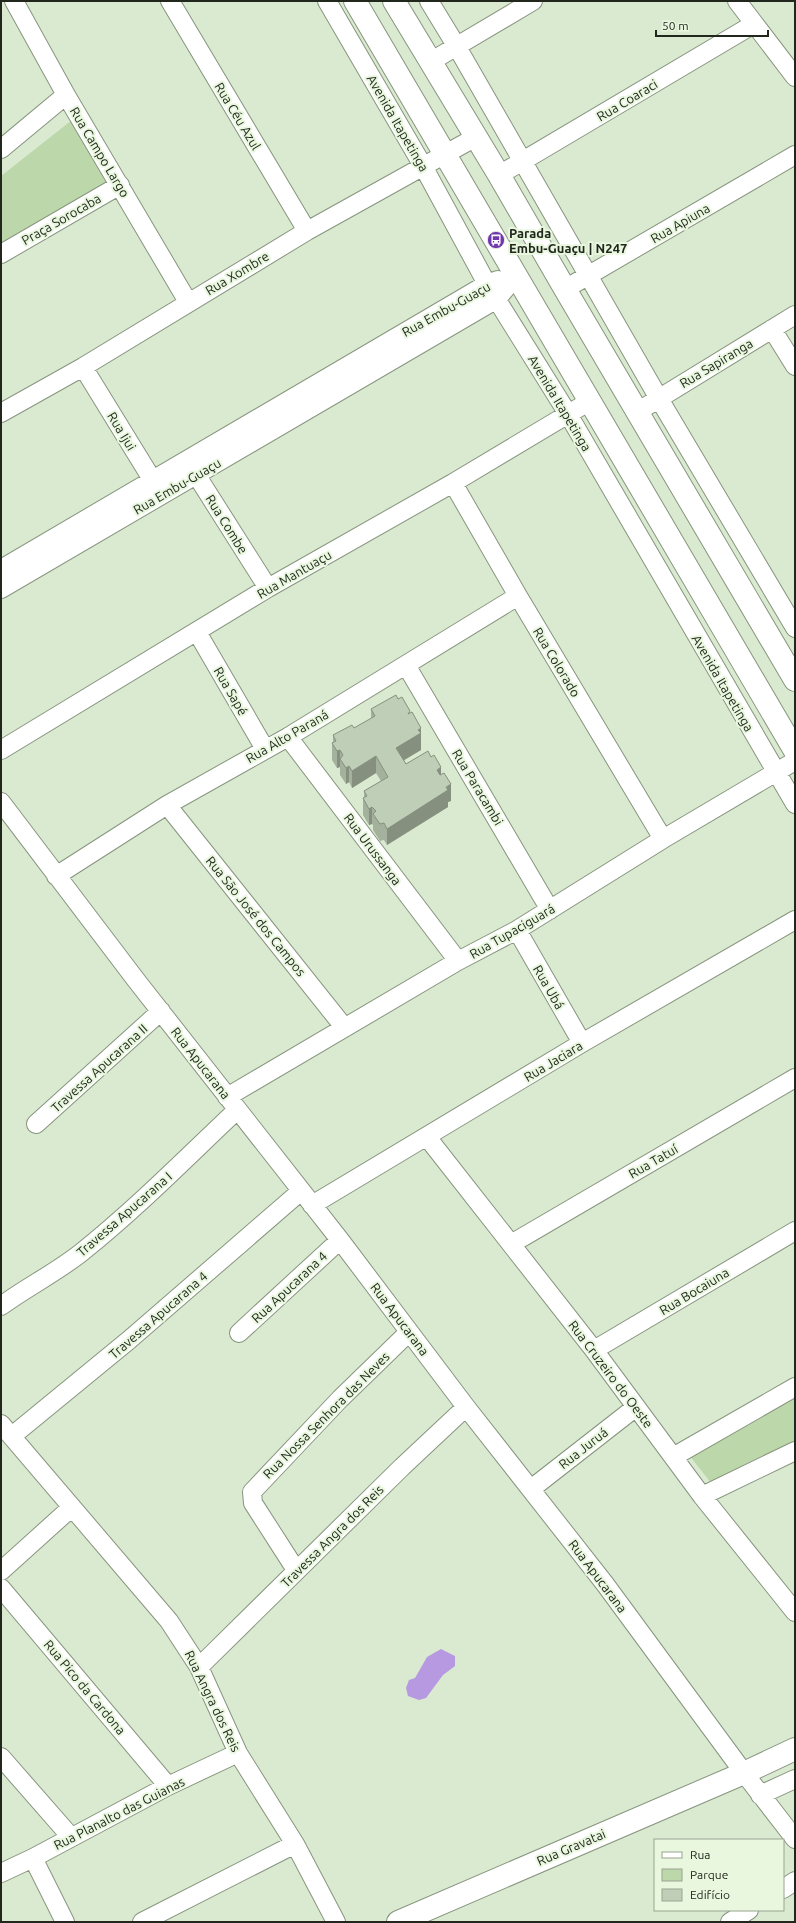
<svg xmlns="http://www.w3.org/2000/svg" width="796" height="1923" font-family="Ubuntu,sans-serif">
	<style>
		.green { fill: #bcd8ab }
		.water { fill: #b699e0 }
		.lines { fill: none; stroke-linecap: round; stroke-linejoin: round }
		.street-casing { stroke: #87957e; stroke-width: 20 }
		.secondary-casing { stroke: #87957e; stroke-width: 24 }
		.primary-casing { stroke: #87957e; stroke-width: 24 }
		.street { stroke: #fff; stroke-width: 18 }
		.secondary { stroke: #fff; stroke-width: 22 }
		.primary { stroke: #fff; stroke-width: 22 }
		.wall { fill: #a4b19d }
		.shaded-wall { fill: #86907f }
		.building { fill: #bfceb6; stroke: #86907f }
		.labels { text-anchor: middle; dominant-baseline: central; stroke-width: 4; stroke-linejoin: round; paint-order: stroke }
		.street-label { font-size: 13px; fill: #22271e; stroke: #e8f7de }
		.poi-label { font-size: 13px; font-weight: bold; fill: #22271e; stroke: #e8f7de; text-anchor: start }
	</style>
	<rect width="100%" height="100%" fill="#daead1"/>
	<path class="green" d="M72 120 110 189 1 246V176Z
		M795 1390V1445L715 1488 689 1455Z"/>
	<path class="water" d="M441 1649 455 1656V1666L443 1675 426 1698 419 1700 408 1696 406 1688 409 1680 415 1678 427 1657Z"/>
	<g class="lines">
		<defs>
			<path id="street" d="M14 1 66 95 188 302
				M170 1 307 231
				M327 1 423 166 487 284 568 414 795 804
				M429 1 457 47 658 397 795 628
				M737 1 795 77
				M430 62 533 1
				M1 149 66 95
				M499 175 754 24
				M1 254 120 185
				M565 289 795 155
				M772 329 795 366
				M83 367 158 489
				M637 412 795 315
				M1 413 83 367 307 231 476 137
				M190 465 268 588
				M453 483 518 596 663 839
				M1 569 487 284 498 280
				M1 589 497 299 516 276
				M197 632 265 749
				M406 665 550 910
				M288 737 458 961
				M1 750 268 588 453 483 590 401
				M1 802 136 980 340 1240 466 1407 605 1584 744 1773 795 1839
				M167 805 344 1027
				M56 876 167 805 288 737 518 596
				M517 930 582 1043
				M227 1097 458 961 517 930 663 839 795 761
				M36 1124 161 1011
				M427 1137 594 1350 702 1496 795 1612
				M312 1205 582 1043 795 920
				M511 1244 795 1078
				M1 1306C27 1287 57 1272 82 1252 137 1208 186 1158 237 1110
				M239 1333 340 1240
				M594 1350 795 1231
				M1 1424 169 1621 199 1667 238 1753 295 1844 336 1922
				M12 1436 129 1340 301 1191
				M673 1457 795 1387
				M531 1489 636 1407
				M702 1496 795 1451
				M296 1570 253 1503 252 1492 340 1399 409 1332
				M1 1571 72 1507
				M1 1588 168 1786
				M199 1667 402 1467 466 1407
				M1 1757 71 1837
				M760 1795 795 1779
				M33 1858 65 1922
				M1 1873 33 1858 168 1786 238 1753
				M783 1889 795 1881
				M142 1922 295 1844
				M730 1922 749 1910"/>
			<path id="secondary" d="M398 1922 744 1773 795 1749"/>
			<path id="primary" d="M355 1 795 751
				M394 1 499 175 565 289 795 680"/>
		</defs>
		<use href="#street" class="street-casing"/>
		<use href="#secondary" class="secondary-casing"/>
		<use href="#primary" class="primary-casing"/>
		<use href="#street" class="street"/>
		<use href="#secondary" class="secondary"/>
		<use href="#primary" class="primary"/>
	</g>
	<path class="wall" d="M398 699 410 713 421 744V750L404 760 406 764 441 774 451 801 448 802V807L387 845 384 840 380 841 373 830V825L372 824 369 825 363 815V798H364V791L381 781 376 773 352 788 349 782 346 784 340 775V767L337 768 332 760V743L333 742V735L354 728 371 719V709Z"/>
	<path class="shaded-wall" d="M421 728V750L396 765V748L418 730Z
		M340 750V767L337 768V751Z
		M376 756V773L352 788V771Z
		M349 766V782L346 784V768Z
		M441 767V783L437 770Z
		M451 784V801L448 802V807L387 845V829Z
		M372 807V824L369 825V809Z"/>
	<path class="building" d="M396 695 398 699 402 697 410 711 408 714 412 712 421 728 418 730 421 733 396 748 406 764 428 751 431 757 434 755 441 767 437 770 440 775 444 773 451 784 446 787 448 790 387 829 384 823 380 824 373 814 376 811 372 807 369 809 363 798 367 796 364 791 388 777 376 756 352 771 349 766 346 768 340 759 343 755 340 750 337 751 332 743 336 741 333 735 352 725 354 728 375 716 371 709Z"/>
	<defs>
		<symbol id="bus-disc" viewBox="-11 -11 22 22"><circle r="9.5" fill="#7138ae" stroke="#e8f7de"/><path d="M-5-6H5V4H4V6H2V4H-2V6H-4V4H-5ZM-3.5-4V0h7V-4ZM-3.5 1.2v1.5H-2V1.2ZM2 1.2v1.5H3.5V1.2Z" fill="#fff"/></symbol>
	</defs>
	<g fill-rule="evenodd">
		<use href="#bus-disc" x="486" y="230" width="20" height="20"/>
	</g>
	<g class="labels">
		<g class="street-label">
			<text transform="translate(627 100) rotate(-31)">Rua Coaraci</text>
			<text transform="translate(238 116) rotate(59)">Rua Céu Azul</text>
			<text transform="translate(398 123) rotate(60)">Avenida Itapetinga</text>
			<text transform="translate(100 152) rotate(59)">Rua Campo Largo</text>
			<text transform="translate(61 219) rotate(-30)">Praça Sorocaba</text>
			<text transform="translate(680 223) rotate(-30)">Rua Apiuna</text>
			<text transform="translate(237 273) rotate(-31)">Rua Xombre</text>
			<text transform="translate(446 309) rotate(-29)">Rua Embu-Guaçu</text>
			<text transform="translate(716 363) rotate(-31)">Rua Sapiranga</text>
			<text transform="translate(560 403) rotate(59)">Avenida Itapetinga</text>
			<text transform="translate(122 431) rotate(59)">Rua Ijui</text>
			<text transform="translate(177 486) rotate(-30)">Rua Embu-Guaçu</text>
			<text transform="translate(227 524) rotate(58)">Rua Combe</text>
			<text transform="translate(294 574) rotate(-30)">Rua Mantuaçu</text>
			<text transform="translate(557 662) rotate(59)">Rua Colorado</text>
			<text transform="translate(723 683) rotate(60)">Avenida Itapetinga</text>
			<text transform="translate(231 691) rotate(60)">Rua Sapé</text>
			<text transform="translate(287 736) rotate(-30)">Rua Alto Paraná</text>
			<text transform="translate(478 787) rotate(59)">Rua Paracambi</text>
			<text transform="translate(373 849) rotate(53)">Rua Urussanga</text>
			<text transform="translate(256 916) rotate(51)">Rua São José dos Campos</text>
			<text transform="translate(512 931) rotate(-30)">Rua Tupaciguará</text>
			<text transform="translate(549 987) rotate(60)">Rua Ubá</text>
			<text transform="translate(553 1061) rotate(-31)">Rua Jaciara</text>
			<text transform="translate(201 1063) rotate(52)">Rua Apucarana</text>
			<text transform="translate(99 1068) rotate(-42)">Travessa Apucarana II</text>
			<text transform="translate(653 1161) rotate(-30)">Rua Tatuí</text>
			<text transform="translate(124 1214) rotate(-41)">Travessa Apucarana I</text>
			<text transform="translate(289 1287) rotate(-43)">Rua Apucarana 4</text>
			<text transform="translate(694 1291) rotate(-31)">Rua Bocaiuna</text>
			<text transform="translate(158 1315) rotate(-41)">Travessa Apucarana 4</text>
			<text transform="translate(400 1319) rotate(53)">Rua Apucarana</text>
			<text transform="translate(611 1374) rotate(53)">Rua Cruzeiro do Oeste</text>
			<text transform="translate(326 1415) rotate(-45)">Rua Nossa Senhora das Neves</text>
			<text transform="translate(583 1448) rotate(-38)">Rua Juruá</text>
			<text transform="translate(332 1536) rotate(-45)">Travessa Angra dos Reis</text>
			<text transform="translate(598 1576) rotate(53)">Rua Apucarana</text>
			<text transform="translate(85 1687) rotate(50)">Rua Pico da Cardona</text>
			<text transform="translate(213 1701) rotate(64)">Rua Angra dos Reis</text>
			<text transform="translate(119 1813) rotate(-27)">Rua Planalto das Guianas</text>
			<text transform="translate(571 1847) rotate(-23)">Rua Gravatai</text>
		</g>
		<g class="poi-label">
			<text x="509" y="233">Parada<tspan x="509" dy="15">Embu-Guaçu | N247</tspan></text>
		</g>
	</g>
	<rect width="796" height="1923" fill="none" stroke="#22271e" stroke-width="4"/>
	<rect x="654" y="1839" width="130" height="72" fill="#e8f7de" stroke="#99a491"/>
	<rect x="662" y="1852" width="20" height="6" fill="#ffffff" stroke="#99a491"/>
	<text x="690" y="1859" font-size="12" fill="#22271e">Rua</text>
	<rect x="662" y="1869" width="20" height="12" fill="#bcd8ab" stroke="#99a491"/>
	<text x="690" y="1879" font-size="12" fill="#22271e">Parque</text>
	<rect x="662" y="1889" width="20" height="12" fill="#bfceb6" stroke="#99a491"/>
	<text x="690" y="1899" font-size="12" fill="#22271e">Edifício</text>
	<path d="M656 30v6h112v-6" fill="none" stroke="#22271e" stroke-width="2"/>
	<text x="662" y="30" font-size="12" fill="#22271e" stroke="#e8f7de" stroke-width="3" paint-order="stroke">50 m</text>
</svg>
